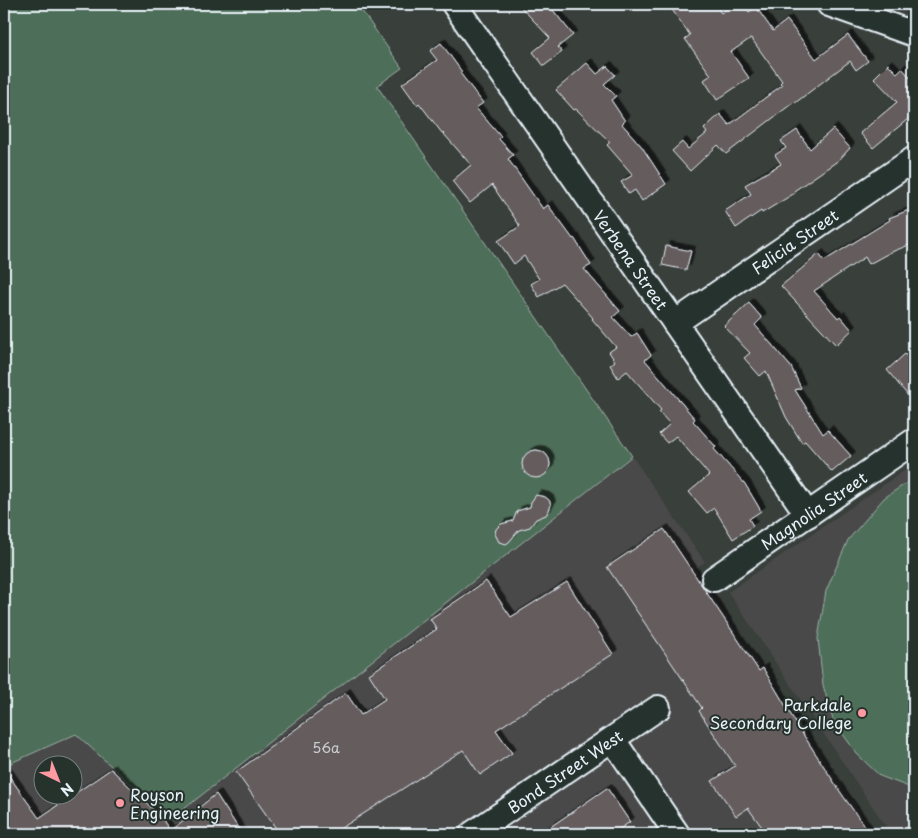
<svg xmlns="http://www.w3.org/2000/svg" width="918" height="838" font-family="'Playpen Sans',sans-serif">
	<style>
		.built { fill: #494a49; fill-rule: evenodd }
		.green { fill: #4e6e58; stroke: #9bb0a8 }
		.building { fill: #655b5d; stroke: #e8f1f8; filter: url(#shadow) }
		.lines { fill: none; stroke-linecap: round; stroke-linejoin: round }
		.minor-casing { stroke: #e8f1f8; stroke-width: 28 }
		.minor { stroke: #26332d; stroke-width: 24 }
		.poi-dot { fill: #ff9aa2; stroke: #26332d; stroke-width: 2 }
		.labels { text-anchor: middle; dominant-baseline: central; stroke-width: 4; stroke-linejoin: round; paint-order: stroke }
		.number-label { font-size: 14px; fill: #c7ccd1 }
		.street-label { font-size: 16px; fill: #e8f1f8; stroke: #26332d }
		.poi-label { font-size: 16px; fill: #e8f1f8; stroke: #26332d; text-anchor: end }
	</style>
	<defs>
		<filter id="shadow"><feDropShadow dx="4.5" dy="-4.5" stdDeviation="0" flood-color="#0009"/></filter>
	</defs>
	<rect width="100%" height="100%" fill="#393f3b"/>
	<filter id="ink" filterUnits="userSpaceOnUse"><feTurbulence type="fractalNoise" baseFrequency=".02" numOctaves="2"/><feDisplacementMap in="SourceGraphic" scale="10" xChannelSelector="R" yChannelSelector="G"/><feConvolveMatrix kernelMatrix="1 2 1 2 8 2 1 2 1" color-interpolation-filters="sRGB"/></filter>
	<g filter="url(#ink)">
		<path class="built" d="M632 456 705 562 694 569 874 834H4V766L76 734 482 575 514 548ZM42 766H72V796H42Z
			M914 464V834H891L728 592Z"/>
		<path class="green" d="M4 4H357L402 68 377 86 632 456 170 820 76 734 4 766Z
			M914 478V789L880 776 857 754 833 720 823 685 818 638 826 591 848 540 884 498Z"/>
		<path class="building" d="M518 4H548L573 35 558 47 562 52 544 66 533 52 550 38Z
			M668 4H715L721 13 733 4H742L749 12 756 7 773 31 787 20 816 59 848 35 868 61 856 70 850 61 795 103 794 102 726 154 718 145 690 171 672 151 682 142 688 149 707 133 704 129 720 114 729 125 782 85 780 83 782 81 751 38 731 52 749 78 717 100 704 80 711 75 685 39 690 35Z
			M441 43 462 72 460 73 483 103 476 108 501 137 499 139 513 155 508 159 543 209 548 205 573 239 574 238 591 265 584 269 620 311 613 317 631 337 637 333 651 355 645 360 695 419 693 421 716 447 714 449 745 484 761 511 749 519 753 526 733 539 714 508 707 513 689 492 709 475 676 436 667 443 659 434 670 424 659 412 661 410 627 371 618 378 610 365 615 361 609 352 616 347 592 319 593 318 562 283 539 297 531 284 539 279 524 256 514 264 498 241 520 226 492 185 470 203 452 181 471 165 443 133H442L419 103 417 105 402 84 437 60 430 51Z
			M587 63 597 74 607 66 615 75 604 84 616 96 611 100 625 121 622 124 642 147 666 184 642 201 635 190 629 194 621 182 633 175 607 145 610 142 576 109 574 110 556 90Z
			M888 64 897 73 902 68 914 82V114L873 148 860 133 897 102 874 78Z
			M833 129 850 148 839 160 794 191 795 193 762 213 761 211 736 228 725 211 751 194 745 185 781 164 775 155 786 148 781 141 797 130 810 149Z
			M914 208V243L889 253 869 264 865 257 814 291 838 318 840 316 852 330 836 345 781 286 819 254 824 261 890 220 889 218Z
			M666 246 691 251 686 270 662 265Z
			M749 303 762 318 755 325 791 367 801 388 795 390 823 434 828 430 851 456 832 472 805 441 802 443 786 417 766 371 760 376 744 358 750 353 724 326Z
			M905 354 914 365V403L887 370Z
			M522 464a14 14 0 1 1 28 0a14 14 0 1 1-28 0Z
			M536 495 545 497 549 500 551 505 549 510 546 515 536 519 530 527 519 530 509 542 506 544 499 542 495 534 496 529 501 524 513 521 517 511 530 507 531 502Z
			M664 529 759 671 763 668 797 725 841 793 870 834H767L748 808 736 816 712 781 735 766 699 711 702 708 607 567Z
			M486 581 511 617 567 582 613 654 496 730 512 753 480 775 463 750 332 834H280L236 772 346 693 361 715 385 699 369 674 437 629 430 619Z
			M4 769 39 818 111 769 161 817 170 831 216 794 242 834H4Z
			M607 788 630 822 612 834H540Z"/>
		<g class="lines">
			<defs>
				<g id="minor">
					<path id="s1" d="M454 4 808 515"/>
					<path d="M829 4 914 34"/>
					<path id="s2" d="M675 323 914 159"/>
					<path id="s3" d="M714 579 914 441"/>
					<path d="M613 740 677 834"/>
					<path id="s4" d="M472 834 658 708"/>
				</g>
			</defs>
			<use href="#minor" class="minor-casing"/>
			<use href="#minor" class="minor"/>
		</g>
	</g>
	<g class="poi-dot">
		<circle cx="862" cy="713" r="5"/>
		<circle cx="120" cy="803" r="5"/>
	</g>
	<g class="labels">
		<g class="number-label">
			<text x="326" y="747">56a</text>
		</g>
		<g class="street-label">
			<text stroke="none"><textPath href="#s2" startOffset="145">Felicia Street</textPath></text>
			<text stroke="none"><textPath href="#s1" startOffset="311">Verbena Street</textPath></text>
			<text stroke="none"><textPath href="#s3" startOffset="121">Magnolia Street</textPath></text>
			<text stroke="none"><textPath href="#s4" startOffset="112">Bond Street West</textPath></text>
		</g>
		<g class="poi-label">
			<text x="852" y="704">Parkdale<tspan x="852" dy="18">Secondary College</tspan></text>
			<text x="130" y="794" text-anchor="start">Royson<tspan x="130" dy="18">Engineering</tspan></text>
		</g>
	</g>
	<rect width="918" height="838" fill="none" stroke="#26332d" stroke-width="20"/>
	<rect x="10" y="10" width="898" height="818" fill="none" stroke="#e8f1f8" stroke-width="2" filter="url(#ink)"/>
	<g transform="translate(58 780) rotate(137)"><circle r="24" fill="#26332d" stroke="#747f7e"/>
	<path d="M0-4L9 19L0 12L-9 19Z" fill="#ff9aa2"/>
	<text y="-8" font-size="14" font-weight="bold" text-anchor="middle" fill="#e8f1f8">N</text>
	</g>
</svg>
